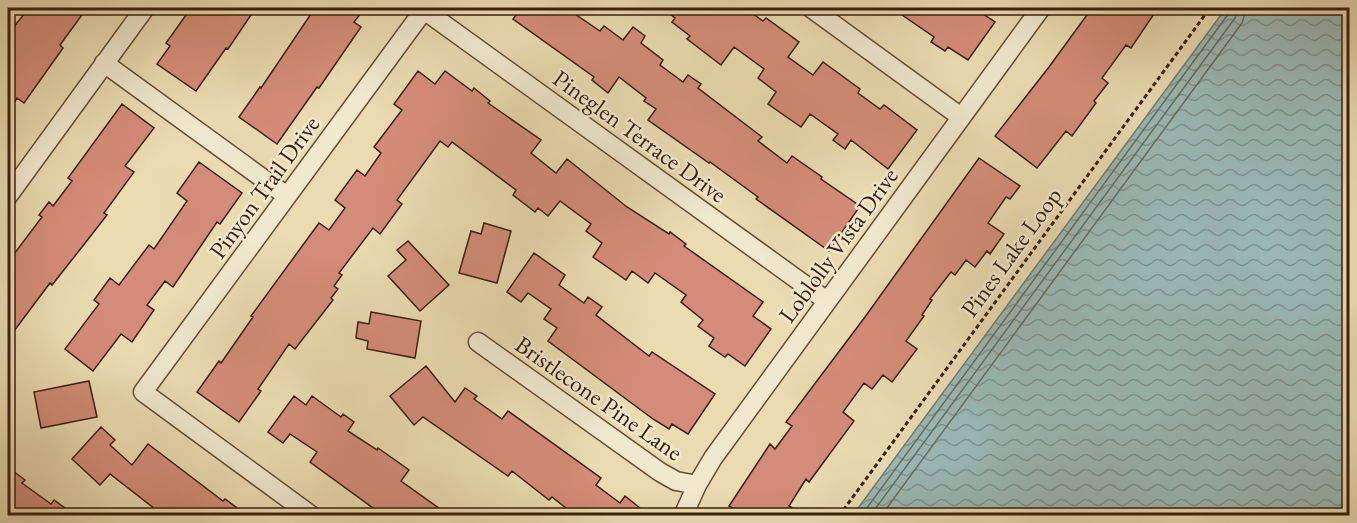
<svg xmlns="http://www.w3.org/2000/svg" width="1357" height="523" font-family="'EB Garamond',serif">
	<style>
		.water { fill: url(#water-waves); stroke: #747c72; stroke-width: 1.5 }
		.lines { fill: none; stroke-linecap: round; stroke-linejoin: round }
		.shore { stroke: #6a6c61; stroke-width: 1.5 }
		.building { fill: #d38c79; stroke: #3b200d; stroke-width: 1.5 }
		.street-casing { stroke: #674f36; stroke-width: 21 }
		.path { stroke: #3b200d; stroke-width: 3; stroke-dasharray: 4.5 3; stroke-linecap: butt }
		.street { stroke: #f1e8ce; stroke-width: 18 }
		.labels { text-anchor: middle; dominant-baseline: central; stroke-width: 5; stroke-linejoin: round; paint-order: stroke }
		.street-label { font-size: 24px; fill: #3b200d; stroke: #f1e8ce }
	</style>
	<defs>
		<pattern id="water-waves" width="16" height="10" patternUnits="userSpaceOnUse" patternTransform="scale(1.5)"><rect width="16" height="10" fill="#9ab9b5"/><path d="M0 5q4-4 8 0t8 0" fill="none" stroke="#7f9692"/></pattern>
	</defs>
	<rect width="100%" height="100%" fill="#eadbb3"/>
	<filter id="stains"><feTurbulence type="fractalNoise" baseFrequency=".00333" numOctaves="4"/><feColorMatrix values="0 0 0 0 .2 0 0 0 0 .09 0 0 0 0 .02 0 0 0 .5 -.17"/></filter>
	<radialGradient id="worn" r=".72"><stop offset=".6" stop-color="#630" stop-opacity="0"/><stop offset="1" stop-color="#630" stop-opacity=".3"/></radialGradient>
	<path class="water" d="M1226 8H1349V515H853Z"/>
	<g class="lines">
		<path class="shore" d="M861 516 1229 13 1230 8
			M870 516 1235 18 1238 8
			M881 516 1242 23 1247 8"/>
	</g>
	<path class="building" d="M29 8H87L60 45 63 48 24 103 17 98 8 113V34Z
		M191 8H240L251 15 228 49 226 48 196 91 157 64 170 46 166 43Z
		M315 8H365L354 22 361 27 319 88 317 87 277 144 239 117 260 87 261 88Z
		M521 8H566L600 31 604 26 623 40 633 27 645 36 641 43 663 60 660 65 683 82 688 75 701 84 698 88 762 137 758 141 787 163 792 156 822 177 821 179 860 206 829 251 756 199 758 197 710 162 709 163 648 120 656 109 644 101 646 98 619 77 608 93 592 80 594 77 513 19Z
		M662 8H745L763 21 766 18 799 42 788 57 813 75 823 62 860 89 858 93 880 109 884 105 917 130 888 169 851 140 845 149 833 140 838 134 810 114 801 127 768 104 776 92 758 78 764 69 734 47 721 65 687 39 690 36 672 22 675 18Z
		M892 8H974L995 22 968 60 948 47 945 51 931 42 934 37Z
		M1092 8H1158L1131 48 1126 45 1102 78 1108 83 1094 101 1096 103 1072 136 1066 131 1037 168 995 136 1049 67Z
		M418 71 435 84 445 71 472 91 474 88 490 101 488 103 541 140 531 153 556 173 567 159 627 207 669 234 670 232 686 244 684 246 763 302 753 316 771 329 745 366 728 354 725 357 709 346 714 338 698 326 703 320 681 302 686 295 655 273 648 283 632 271 626 280 593 257 602 243 586 231 591 224 560 201 548 216 538 208 535 212 513 195 516 190 452 142 448 147 440 141 397 200 402 204 380 234 373 228 339 273 342 275 334 286 338 289 331 298 333 300 295 349 289 344 258 389 261 391 239 422 197 392 219 361 221 363 253 317 251 316 319 223 329 230 345 208 335 200 357 170 365 176 381 153 374 147 402 110 394 104Z
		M122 104 154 128 125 166 134 172 104 213 107 215 82 247 52 285 50 283 8 339V262L42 217 39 215 49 202 53 206 72 181 68 178Z
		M979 158 1020 186 1010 199 1006 197 988 223 1004 234 990 254 987 251 975 267 966 260 955 275 951 272 930 299 932 300 922 315 924 316 906 341 917 349 892 382 883 375 872 389 864 383 843 412 854 421 809 482 806 479 789 506 805 516H745L729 506 770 444 775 449 792 426 786 422 865 317Z
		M199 162 242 193 220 224 217 222 173 287 165 281 147 305 154 310 132 342 121 334 93 371 65 349 99 304 94 300 110 278 119 285 149 245 154 249 187 201 177 193Z
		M484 223 511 231 497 283 459 273 471 231 481 234Z
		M408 241 449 285 420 311 388 276 406 260 397 250Z
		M534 253 565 275 559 285 584 303 588 297 602 307 596 315 649 356 652 352 715 394 688 434 672 424 669 429 653 419 548 341 557 328 544 319 551 309 528 293 521 302 507 292Z
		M371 312 421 321 415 358 367 349 368 341 356 338 358 322 369 324Z
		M426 366 455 402 465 388 477 396 474 399 502 419 508 411 601 478 596 485 620 503 625 496 650 516H576L552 497 549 500 512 471 508 476 423 417 414 425 390 396Z
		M89 381 97 417 41 428 34 392Z
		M294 396 306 405 312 396 341 417 343 414 354 422 348 431 377 450 378 448 409 470 401 481 450 516H384L310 462 317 452 290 434 283 443 268 432Z
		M101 427 115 440 110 445 132 465 148 444 223 501 225 499 248 516H164L110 474 100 485 72 459Z
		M8 467 25 480 22 483 51 504 54 500 76 516H8Z"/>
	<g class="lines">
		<defs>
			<path id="street" d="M811 8 961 117
				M104 63 287 196
				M8 196 145 8
				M478 342 660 472 676 481 697 485
				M312 516 143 392 424 10 827 301
				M683 516 697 485 713 458 1041 8"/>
		</defs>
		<use href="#street" class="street-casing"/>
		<path class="path" d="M839 516 1210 8"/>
		<use href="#street" class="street"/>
	</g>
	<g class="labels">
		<g class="street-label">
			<text transform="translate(640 136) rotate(36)">Pineglen Terrace Drive</text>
			<text transform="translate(264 187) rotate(-54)">Pinyon Trail Drive</text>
			<text transform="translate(838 245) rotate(-54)">Loblolly Vista Drive</text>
			<text transform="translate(1011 252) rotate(-54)">Pines Lake Loop</text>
			<text transform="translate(599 398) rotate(35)">Bristlecone Pine Lane</text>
		</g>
	</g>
	<rect width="1357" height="523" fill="none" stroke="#eadbb3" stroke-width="30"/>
	<rect x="9" y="9" width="1339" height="505" fill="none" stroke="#3b200d" stroke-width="3"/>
	<rect x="15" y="15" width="1327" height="493" fill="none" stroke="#3b200d" stroke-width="1.5"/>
	<rect width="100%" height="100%" filter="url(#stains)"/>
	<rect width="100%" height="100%" fill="url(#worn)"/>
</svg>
